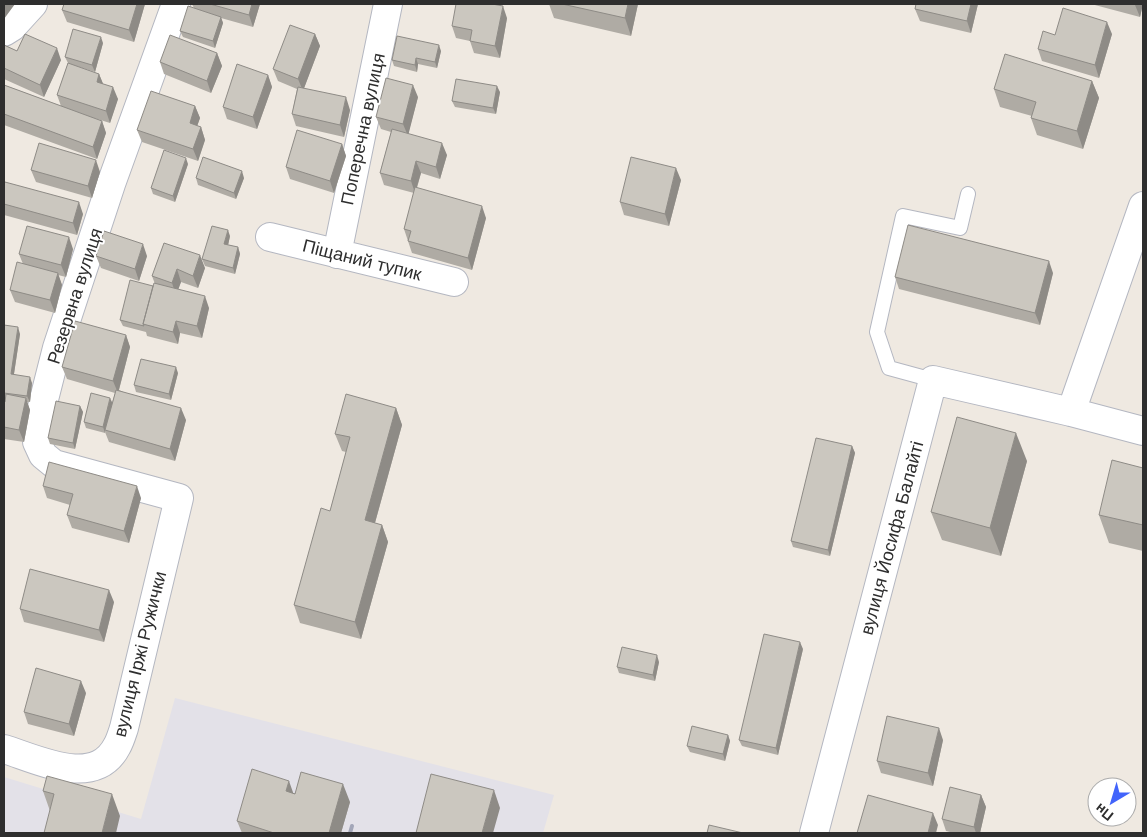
<svg xmlns="http://www.w3.org/2000/svg" width="1147" height="837" font-family="Helvetica,sans-serif">
	<style>
		.industrial { fill: #e3e1e8 }
		.lines { fill: none; stroke-linecap: round; stroke-linejoin: round }
		.lane-casing { stroke: #b4b7c1; stroke-width: 16 }
		.street-casing { stroke: #b4b7c1; stroke-width: 30 }
		.lane { stroke: #fff; stroke-width: 14 }
		.street { stroke: #fff; stroke-width: 28 }
		.rail { stroke: #a3a6b8; stroke-width: 4 }
		.wall { fill: #afaba4 }
		.shaded-wall { fill: #8e8b86 }
		.building { fill: #cbc7bf; stroke: #8e8b86 }
		.labels { text-anchor: middle; dominant-baseline: central; stroke-width: 4; stroke-linejoin: round; paint-order: stroke }
		.street-label { font-size: 18px; fill: #2e2e2e; stroke: #fff }
	</style>
	<rect width="100%" height="100%" fill="#efe9e1"/>
	<path class="industrial" d="M175 698 554 795 543 833H4V777L141 819Z"/>
	<g class="lines">
		<defs>
			<path id="lane" d="M933 380 889 368 877 332 903 216 960 228 968 194"/>
			<path id="street" d="M4 32 12 27 33 4
				M270 237 454 282
				M337 254 388 4
				M1071 412 1143 206
				M4 749C37 759 95 789 117 746 120 741 122 734 124 728L179 498 54 464 43 455 37 442V427L57 348 111 184 176 4
				M814 833 933 380 1071 412 1143 431"/>
		</defs>
		<use href="#lane" class="lane-casing"/>
		<use href="#street" class="street-casing"/>
		<use href="#lane" class="lane"/>
		<use href="#street" class="street"/>
		<path class="rail" d="M350 833 352 826"/>
	</g>
	<path class="wall" d="M145 4 134 42 67 22 62 10Z
		M192 4H260L253 27 221 18 223 23 215 48 183 37 180 31 194 8Z
		M549 4H638L631 36 554 18Z
		M916 4H978L971 33 920 21 915 9Z
		M1091 4H1143L1140 17Z
		M507 18 500 58 474 53 470 41 456 38 452 26Z
		M315 34 320 46 304 88 350 110 344 137 296 126 292 114 297 89 278 81 273 69Z
		M1112 34 1099 78 1042 61 1038 49 1055 35Z
		M103 43 95 72 73 65 99 74 103 84 118 99 110 123 94 118 102 121 106 133 97 159 4 125V85L61 106 57 95 68 63 65 57Z
		M4 45 17 51 61 60 44 97 4 79Z
		M441 51 437 68 418 64 417 72 394 66 392 60Z
		M217 53 222 66 211 93 164 74 160 62Z
		M268 75 272 87 257 129 227 119 223 107Z
		M1092 81 1099 98 1083 149 1037 135 1031 118 1032 116 1000 107 994 89Z
		M500 92 496 114 455 107 452 101Z
		M418 97 408 134 447 155 440 179 421 173 417 188 486 218 472 270 412 253 404 229 414 193 384 185 380 173 391 132 381 129 376 117Z
		M195 106 200 118 197 126 201 127 205 140 198 161 142 142 137 130Z
		M342 144 346 156 334 193 290 179 286 167Z
		M188 164 175 202 153 194 151 188Z
		M31 170 100 172 92 198 36 182Z
		M196 178H244L236 199 198 185Z
		M681 180 669 226 624 215 620 202Z
		M4 185 83 214 77 235 4 215Z
		M230 236 228 245 238 247 240 254 235 274 205 266 202 259Z
		M164 243 205 268 198 288 181 282 178 290 209 308 202 338 180 333 178 344 147 336 146 332 123 326 120 320 155 284 152 276Z
		M73 249 66 277 58 275 62 285 55 313 15 302 10 290 23 264 19 254Z
		M96 256H147L139 281 101 268Z
		M1053 273 1040 325 899 289 895 277Z
		M4 325 20 334 14 374 32 383 30 402H27L30 410 24 442 4 439V402H5V399H4Z
		M126 335 130 347 119 390 186 420 175 461 109 442 105 432V433L86 428 84 422 112 403 115 393 67 379 62 367Z
		M178 373 171 400 136 392 134 385Z
		M80 406 83 412 75 449 50 444 48 438Z
		M396 408 402 425 375 523 382 525 388 542 361 639 300 623 294 605 330 511 346 452 342 451 335 434Z
		M852 446 855 453 830 556 793 547 791 541Z
		M1027 461 1001 556 942 540 931 512Z
		M1143 468V551L1109 543 1099 515Z
		M43 486 141 498 129 543 72 528 67 515 70 505 47 498Z
		M114 602 104 642 24 622 20 609Z
		M803 649 778 755 742 746 739 740Z
		M659 662 655 681 619 673 617 667Z
		M86 693 74 736 28 724 24 712Z
		M728 735 730 741 725 761 690 752 687 746Z
		M943 740 933 786 881 773 877 761Z
		M47 776 120 816 50 811 43 791Z
		M293 793 350 802 341 833H242L237 821Z
		M981 795 986 807 980 833H954L946 831 942 819Z"/>
	<path class="shaded-wall" d="M4 4H15L4 19Z
		M137 4H145L134 42 129 30Z
		M252 4H260L253 27 249 15Z
		M628 4H638L631 36 625 18Z
		M971 4H978L971 33 967 21Z
		M1135 4H1143L1140 17 1135 5Z
		M503 6 507 18 500 58 495 46Z
		M221 17 223 23 215 48 213 41Z
		M1107 22 1112 34 1099 78 1095 65Z
		M315 34 320 46 303 91 298 79Z
		M101 37 103 43 95 72 92 65Z
		M439 45 441 51 437 68 435 62Z
		M57 48 61 60 44 97 40 85Z
		M217 53 222 66 211 93 207 81Z
		M416 58 418 64 417 72 415 65Z
		M99 74 104 86 97 82Z
		M268 75 272 87 257 129 253 117Z
		M1092 81 1099 98 1083 149 1077 131Z
		M413 85 418 97 408 136 403 124Z
		M497 86 500 92 496 114 493 108Z
		M113 87 118 99 110 123 106 111Z
		M346 97 350 110 344 137 340 125Z
		M195 106 200 118 194 135 190 123Z
		M102 121 106 133 97 159 93 147Z
		M201 127 205 140 198 161 193 149Z
		M442 143 447 155 440 179 436 167Z
		M342 144 346 156 334 193 330 181Z
		M186 158 188 164 175 202 173 196Z
		M96 160 100 172 92 198 88 186Z
		M416 161 421 173 415 193 411 181Z
		M676 168 681 180 669 226 665 214Z
		M242 171 244 178 236 199 234 193Z
		M79 202 83 214 77 235 73 223Z
		M482 206 486 218 472 270 468 258Z
		M228 230 230 236 227 250 224 244Z
		M69 237 73 249 66 277 61 265Z
		M143 244 147 256 139 281 135 269Z
		M238 247 240 254 235 274 233 268Z
		M200 255 205 268 198 288 193 276Z
		M1049 261 1053 273 1040 325 1035 313Z
		M177 269 181 282 176 295 172 283Z
		M58 273 62 285 55 313 50 300Z
		M205 296 209 308 202 338 197 326Z
		M176 321 180 333 178 344 173 332Z
		M18 327 20 334 13 380 11 374Z
		M126 335 130 347 118 393 113 381Z
		M176 367 178 373 171 400 169 394Z
		M30 377 32 383 30 402 27 396Z
		M26 398 30 410 24 442 19 430Z
		M110 398 113 404 105 430V433L103 427Z
		M80 406 83 412 75 449 73 443Z
		M181 408 186 420 175 461 170 449Z
		M396 408 402 425 371 537 365 520Z
		M1016 433 1027 461 1001 556 990 528Z
		M852 446 855 453 830 556 828 550Z
		M137 486 141 498 129 543 124 531Z
		M382 525 388 542 361 639 355 622Z
		M109 590 114 602 104 642 99 630Z
		M800 642 803 649 778 755 776 748Z
		M657 655 659 662 655 681 653 675Z
		M81 681 86 693 74 736 69 724Z
		M939 728 943 740 933 786 928 773Z
		M728 735 730 741 725 761 723 754Z
		M289 781 295 798 286 791Z
		M343 784 350 802 341 833H329Z
		M494 790 500 808 493 833H482Z
		M112 794 120 816 116 833H102Z
		M981 795 986 807 980 833H976L974 827Z
		M933 813 938 825 936 833H928Z"/>
	<path class="building" d="M64 4H137L129 30 62 10Z
		M210 4H252L249 15Z
		M456 4H492L503 6 495 46 470 41 472 30 452 26Z
		M562 4H628L625 18Z
		M916 4H971L967 21 915 9Z
		M188 6 221 17 213 41 180 31Z
		M1063 8 1107 22 1095 65 1038 49 1043 31 1055 35Z
		M290 25 315 34 298 79 273 69Z
		M73 29 101 37 92 65 65 57Z
		M25 34 57 48 40 85 4 68V45L17 51Z
		M170 35 217 53 207 81 160 62Z
		M397 36 439 45 435 62 416 58 415 65 392 60Z
		M1005 54 1092 81 1077 131 1031 118 1036 102 994 89Z
		M68 63 99 74 97 82 113 87 106 111 57 95Z
		M237 64 268 75 253 117 223 107Z
		M386 78 413 85 403 124 376 117Z
		M456 79 497 86 493 108 452 101Z
		M4 85 102 121 93 147 4 114Z
		M298 87 346 97 340 125 292 114Z
		M151 91 195 106 190 123 201 127 193 149 137 130Z
		M392 129 442 143 436 167 416 161 411 181 380 173Z
		M297 130 342 144 330 181 286 167Z
		M39 143 96 160 88 186 31 170Z
		M164 150 186 158 173 196 151 188Z
		M203 157 242 171 234 193 196 178Z
		M631 157 676 168 665 214 620 202Z
		M5 182 79 202 73 223 4 204V185Z
		M415 187 482 206 468 258 408 241 411 231 404 229Z
		M908 225 1049 261 1035 313 895 277Z
		M27 226 69 237 61 265 19 254Z
		M212 226 228 230 224 244 238 247 233 268 202 259Z
		M104 231 143 244 135 269 96 256Z
		M164 243 200 255 193 276 177 269 172 283 152 276Z
		M17 262 58 273 50 300 10 290Z
		M130 280 153 286 143 324 144 326 120 320Z
		M154 283 205 296 197 326 176 321 173 332 143 324Z
		M75 321 126 335 113 381 62 367Z
		M4 325 18 327 11 374 30 377 27 396 4 393Z
		M141 359 176 367 169 394 134 385Z
		M116 390 181 408 170 449 105 430Z
		M91 393 110 398 103 427 84 422Z
		M6 394 26 398 19 430 4 427V402H5Z
		M346 394 396 408 365 520 382 525 355 622 294 605 321 508 330 511 350 437 335 434Z
		M56 401 80 406 73 443 48 438Z
		M957 417 1016 433 990 528 931 512Z
		M816 438 852 446 828 550 791 541Z
		M1112 460 1143 468V525L1099 515Z
		M49 462 137 486 124 531 67 515 73 494 43 486Z
		M30 569 109 590 99 630 20 609Z
		M764 634 800 642 776 748 739 740Z
		M622 647 657 655 653 675 617 667Z
		M36 668 81 681 69 724 24 712Z
		M887 716 939 728 928 773 877 761Z
		M692 726 728 735 723 754 687 746Z
		M252 769 289 781 286 791 295 794 301 772 343 784 329 833H274L237 821Z
		M431 774 494 790 482 833H416Z
		M47 776 112 794 102 833H44L54 794 43 791Z
		M950 787 981 795 974 827 942 819Z
		M868 795 933 813 928 833H857Z
		M709 825 743 833H707Z"/>
	<g class="labels">
		<g class="street-label">
			<text transform="translate(363 129) rotate(-78)">Поперечна вулиця</text>
			<text transform="translate(362 260) rotate(14)">Піщаний тупик</text>
			<text transform="translate(75 296) rotate(-72)">Резервна вулиця</text>
			<text transform="translate(892 538) rotate(-75)">вулиця Йосифа Балайті</text>
			<text transform="translate(140 654) rotate(-76)">вулиця Іржі Ружички</text>
		</g>
	</g>
	<rect width="1147" height="837" fill="none" stroke="#2e2e2e" stroke-width="10"/>
	<g transform="translate(1112 802) rotate(218)"><circle r="24" fill="#ffffff" stroke="#ababab"/>
	<path d="M0-4L9 19L0 12L-9 19Z" fill="#4264fb"/>
	<text y="-8" font-size="14" font-weight="bold" text-anchor="middle" fill="#2e2e2e">Пн</text>
	</g>
</svg>
